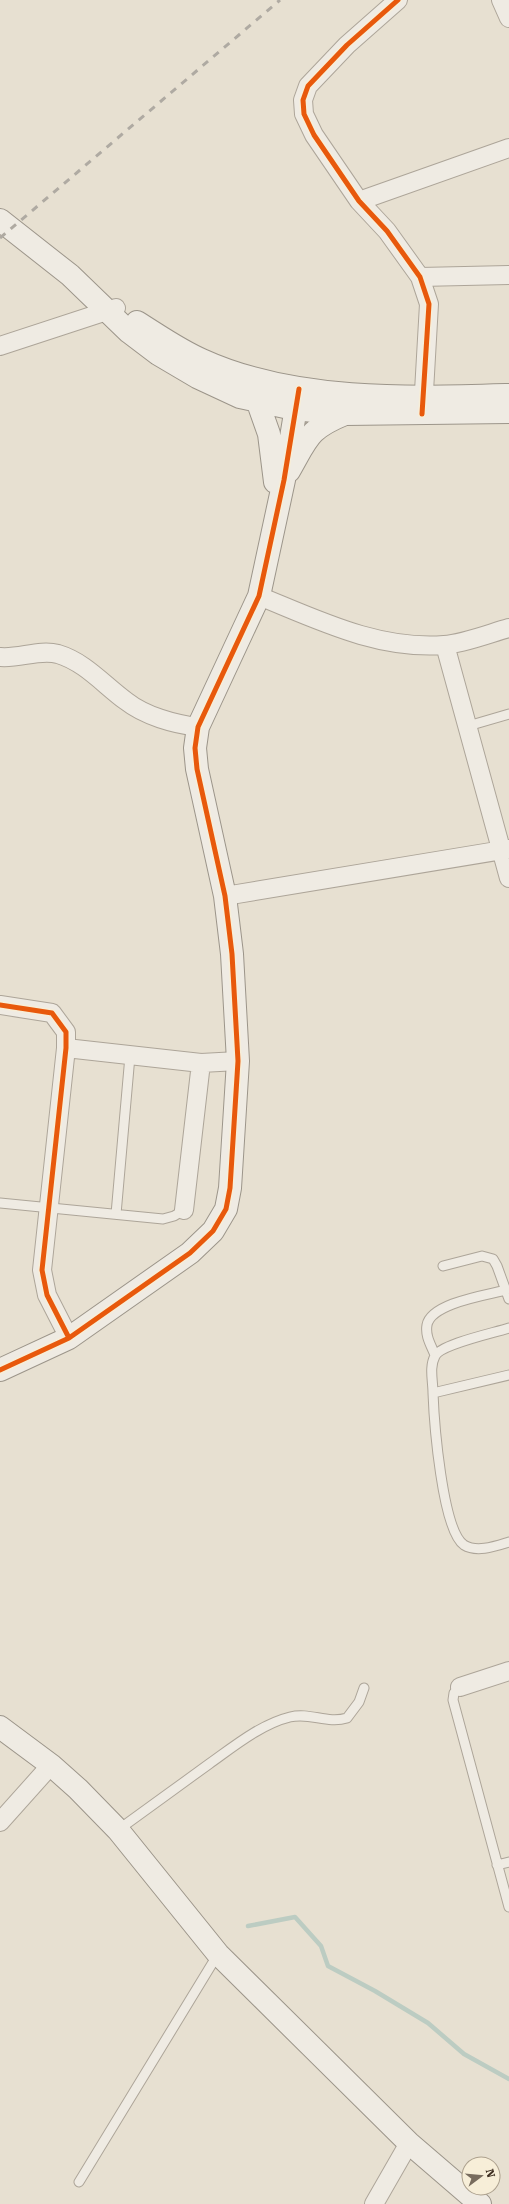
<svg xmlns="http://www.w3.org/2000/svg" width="509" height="2204" font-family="'Roboto Serif',serif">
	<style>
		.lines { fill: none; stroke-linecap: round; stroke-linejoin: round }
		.stream { stroke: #bcccc2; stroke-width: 4.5 }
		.lane-casing { stroke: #ada599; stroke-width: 11 }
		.street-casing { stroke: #ada599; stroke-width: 20 }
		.secondary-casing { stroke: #9c958a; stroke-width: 24 }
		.lane { stroke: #efebe3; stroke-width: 9 }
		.street { stroke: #efebe3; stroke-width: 18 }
		.secondary { stroke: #efebe3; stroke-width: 22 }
		.rail { stroke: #afaaa2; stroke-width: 3; stroke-dasharray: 7 7; stroke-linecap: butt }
		.cycleway-casing { stroke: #f7eed8; stroke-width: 8 }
		.cycleway { stroke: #e8590c; stroke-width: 5 }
	</style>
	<rect width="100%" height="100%" fill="#e7e0d1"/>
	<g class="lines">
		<path class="stream" d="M248 1926 295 1917 321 1946 328 1966 375 1991 428 2023 464 2054 509 2079"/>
		<defs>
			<path id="lane" d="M468 726 509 714
				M0 1203 163 1219 174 1216 184 1210
				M116 1214 130 1056
				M443 1266 482 1256 493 1259 497 1266 509 1299
				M435 1355C431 1345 425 1336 427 1325 431 1303 487 1295 506 1290
				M509 1375 433 1393C434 1420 442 1530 464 1545 477 1553 496 1546 509 1542
				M433 1393C433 1381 429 1367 435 1356 441 1344 494 1333 509 1328
				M460 1687 454 1693 453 1700 509 1907
				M118 1830C148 1808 179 1786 209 1764 233 1747 261 1724 290 1717 310 1712 327 1724 347 1718L359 1702 364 1688
				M497 1865 509 1862
				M79 2182 218 1954"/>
			<path id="street" d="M398 0 347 45 308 86 303 100 304 114 314 135 359 201 387 231 420 277 429 304 423 409
				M501 0 509 18
				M359 201 509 148
				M420 277 509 275
				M0 346 116 308
				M259 596C318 620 378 650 444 645 463 644 491 633 509 628
				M445 645 509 878
				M0 657C19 659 39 649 58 654 85 662 104 685 126 701 145 716 174 724 198 727
				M225 896 509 849
				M0 1005 52 1013 66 1032V1048L42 1270 47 1295 69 1338
				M66 1048 201 1063 238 1061
				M184 1210 201 1063
				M460 1687 509 1671
				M0 1822 51 1765
				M374 2204 409 2143"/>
			<path id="secondary" d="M0 220 70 275 129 332 158 354 197 377 240 397 294 409 345 414 509 412
				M137 322C158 335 179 350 202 360 294 402 410 398 509 395
				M257 400 269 434 275 482
				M289 471C308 438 308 429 345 414
				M0 1370 69 1338 190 1253 213 1231 226 1209 230 1188 238 1061 232 954 225 896 197 769 195 748 198 727 259 596 284 480 299 389
				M0 1727 51 1765 78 1789 118 1830 218 1954 409 2143 480 2204"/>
		</defs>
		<use href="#lane" class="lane-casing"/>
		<use href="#street" class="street-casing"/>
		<use href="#secondary" class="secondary-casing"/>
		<use href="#lane" class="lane"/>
		<use href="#street" class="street"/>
		<use href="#secondary" class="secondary"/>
		<path class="rail" d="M0 238 280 0"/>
		<defs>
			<path id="cycleway" d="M398 0 347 45 308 86 303 100 304 114 314 135 359 201 387 231 420 277 429 304 422 414
				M0 1005 52 1013 66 1032V1048L42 1270 47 1295 69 1338
				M0 1370 69 1338 190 1253 213 1231 226 1209 230 1188 238 1061 232 954 225 896 197 769 195 748 198 727 259 596 284 480 299 389"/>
		</defs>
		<use href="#cycleway" class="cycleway-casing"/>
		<use href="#cycleway" class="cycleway"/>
	</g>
	<g transform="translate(481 2176) rotate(74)"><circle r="19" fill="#f7eed8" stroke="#ada18e"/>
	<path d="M0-3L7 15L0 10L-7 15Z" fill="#786c5e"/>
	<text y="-6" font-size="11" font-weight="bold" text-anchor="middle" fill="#3d2e20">N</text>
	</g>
</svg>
